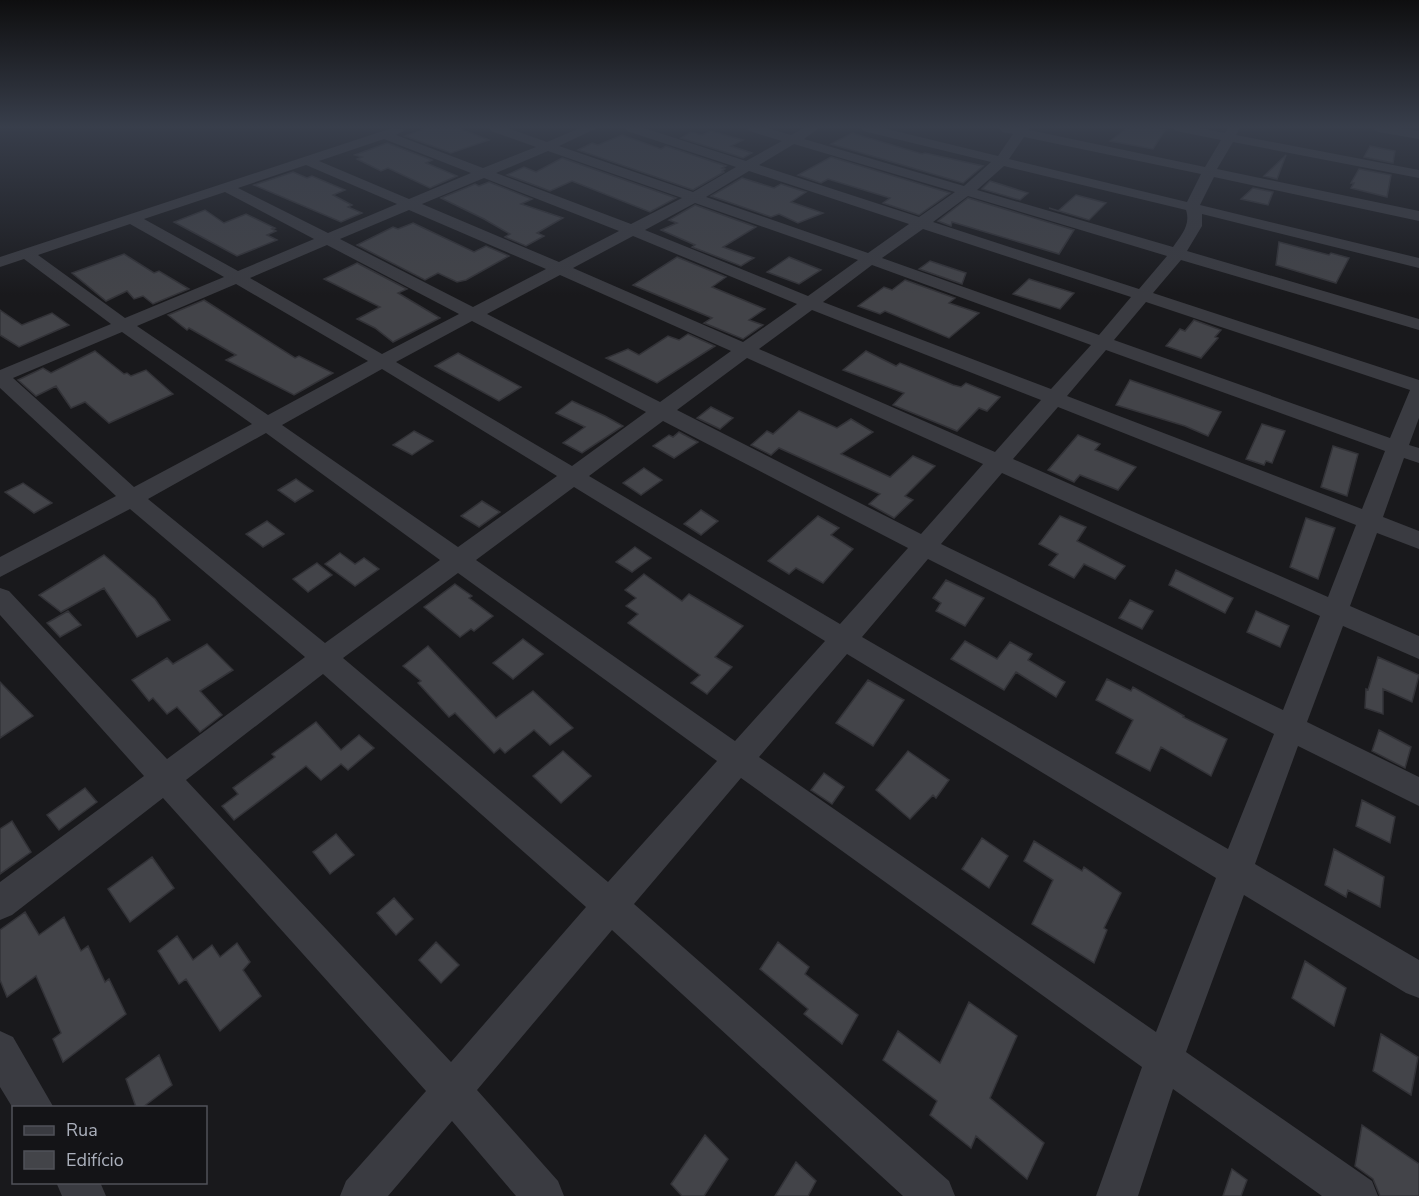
<svg xmlns="http://www.w3.org/2000/svg" width="1419" height="1196" font-family="'Nunito Sans',sans-serif">
	<style>
		.building { fill: #434449; stroke: #333338; stroke-width: 1.5 }
		.lines { fill: none; stroke-linecap: round; stroke-linejoin: round }
		.minor { fill: #3a3b41; fill-rule: evenodd }
	</style>
	<rect width="100%" height="100%" fill="#19191c"/>
	<path class="building" d="M427 128H458L489 140 451 153 405 136Z
		M1127 128H1152L1165 130 1153 149 1110 141Z
		M711 131 743 140 731 146 752 153 743 158 681 138 691 132 702 135Z
		M852 133 922 154 925 153 983 166 963 183 831 144Z
		M622 135 661 149 666 146 726 166 722 168 725 169 722 171 724 172 693 190 578 150 592 143 598 145Z
		M387 143 432 160 426 163 457 176 430 188 388 168 381 171 357 159 362 157 355 155Z
		M1370 146 1395 151 1393 163 1364 157Z
		M1286 155 1277 179 1264 176Z
		M831 157 950 193 919 215 883 203 890 198 828 179 821 183 798 175Z
		M562 158 676 198 650 212 572 181 550 191 507 175 524 167 536 172Z
		M1359 169 1391 175 1387 197 1351 188 1354 183H1351Z
		M293 172 307 178 312 176 345 190 333 195 352 205 348 207 362 213 341 222 254 185Z
		M742 178 774 188 781 184 806 192 791 202 823 213 798 223 779 214 771 217 711 196Z
		M990 181 1028 193 1020 200 982 189Z
		M489 182 532 199 521 204 563 218 537 233 544 236 526 246 505 237 510 234 484 219 441 198 475 184 479 186Z
		M1253 188 1273 192 1268 205 1241 199Z
		M1076 195 1106 203 1089 220 1049 208 1058 211Z
		M968 198 1074 230 1059 254 952 222 951 226 938 221Z
		M695 205 756 227 723 247 754 258 741 266 692 247 695 245 661 230 677 223 669 220Z
		M205 210 224 223 246 214 275 228 272 229 276 231 267 235 277 240 237 256 174 222Z
		M413 223 474 252 486 246 509 256 466 280 457 282 438 273 425 280 357 245 393 227 398 229Z
		M1279 242 1329 255 1331 253 1349 258 1336 283 1276 265Z
		M124 254 154 273 159 271 189 289 153 304 143 296 134 299 127 291 106 301 72 273Z
		M677 257 726 277 712 287 765 309 749 320 763 325 743 339 704 323 712 318 633 285Z
		M789 257 821 270 799 284 767 272Z
		M930 261 966 273 962 284 919 269Z
		M357 263 407 289 398 293 440 318 393 342 375 328 357 319 380 307 324 279Z
		M1029 279 1074 293 1060 309 1013 294Z
		M905 280 955 298 949 303 979 313 949 338 885 311 880 314 858 306 884 287 892 290Z
		M204 300 295 358 299 356 333 373 294 395 226 360 236 355 189 328 187 330 168 315Z
		M0 310 22 325 52 313 69 325 19 347 0 335Z
		M1194 320 1221 330 1215 337 1218 338 1201 358 1166 346 1180 329 1185 331Z
		M688 334 715 346 657 383 606 358 628 349 639 355 668 336 679 340Z
		M95 351 124 374 127 373 131 376 146 370 173 394 109 423 85 402 71 408 56 386 36 396 18 380 43 368 51 373Z
		M866 351 896 366 900 363 953 385 961 387 966 383 1000 397 987 411 979 408 957 431 893 405 904 393 843 370Z
		M458 353 521 387 499 401 435 366Z
		M1130 380 1173 395 1221 412 1208 436 1185 426 1116 405Z
		M572 401 605 416 623 426 582 453 563 443 585 427 556 413Z
		M711 407 733 418 720 429 697 418Z
		M799 411 837 428 851 419 873 432 841 454 890 477 913 456 935 466 905 496 913 500 894 518 869 504 880 494 779 448 771 455 751 445 767 431 773 434Z
		M1262 424 1285 431 1272 463 1266 461 1264 465 1246 459Z
		M414 431 433 441 412 455 393 445Z
		M679 432 698 442 674 458 653 446 669 435 673 437Z
		M1078 435 1100 444 1095 450 1136 467 1118 490 1080 475 1074 482 1048 470Z
		M1333 446 1358 454 1347 496 1321 487Z
		M644 468 662 480 641 495 623 483Z
		M296 479 313 491 295 502 278 490Z
		M23 483 52 503 34 513 5 492Z
		M482 501 500 512 479 527 461 516Z
		M701 510 718 521 701 535 684 524Z
		M818 516 839 528 831 535 853 549 823 583 796 568 789 574 768 561Z
		M1060 516 1086 527 1077 541 1125 566 1115 579 1084 564 1074 578 1049 565 1058 554 1039 544Z
		M1306 518 1335 528 1318 579 1290 567Z
		M267 521 284 534 263 547 246 534Z
		M635 547 651 558 632 572 616 562Z
		M340 553 355 564 364 558 379 569 355 586 325 564Z
		M104 555 155 599 170 620 137 637 104 588 61 612 39 595Z
		M317 563 332 575 308 592 293 579Z
		M1176 570 1233 598 1225 613 1169 585Z
		M644 574 682 601 689 594 743 626 715 657 732 667 707 694 691 683 700 675 628 623 638 614 626 606 636 598 625 590Z
		M946 580 984 598 965 626 936 611 941 603 933 598Z
		M455 584 472 596 469 598 493 616 474 631 471 629 460 637 424 607Z
		M1130 600 1153 611 1142 629 1119 618Z
		M68 611 81 625 60 637 47 623Z
		M1256 611 1289 626 1280 647 1247 632Z
		M523 639 543 654 513 679 493 663Z
		M965 641 997 659 1010 642 1032 654 1028 660 1065 682 1056 697 1016 672 1004 690 951 659Z
		M207 644 233 670 200 691 222 715 200 732 177 707 167 714 153 698 149 701 132 680 167 658 173 664Z
		M428 646 496 718 533 691 573 728 550 745 534 730 505 753 500 748 494 753 455 713 449 717 418 683 421 681 403 666Z
		M1378 657 1419 675 1412 702 1383 689V714L1365 708 1366 689 1368 690Z
		M1107 679 1131 691 1133 687 1184 716 1183 717 1227 739 1211 776 1161 747 1150 771 1116 753 1133 720 1096 700Z
		M868 680 904 700 873 746 836 723Z
		M0 682 33 716 0 738Z
		M316 722 341 750 359 735 374 748 348 770 341 764 321 780 306 766 234 820 222 806 238 794 233 788 275 757 272 754Z
		M1379 730 1411 747 1405 768 1372 751Z
		M563 751 591 776 561 803 533 776Z
		M908 751 949 780 936 798 933 795 910 819 876 790Z
		M824 773 844 787 832 804 811 790Z
		M85 788 97 802 59 830 47 815Z
		M1362 800 1395 817 1390 843 1356 826Z
		M12 821 31 852 0 874V829Z
		M336 834 354 855 330 874 313 852Z
		M982 838 1008 856 989 888 962 869Z
		M1034 841 1082 871 1084 867 1121 893 1104 928 1107 930 1094 963 1032 924 1053 880 1024 861Z
		M1334 849 1384 877 1380 907 1348 890 1346 897 1325 885Z
		M152 857 174 888 130 922 108 889Z
		M394 898 413 919 396 935 377 913Z
		M25 912 39 935 64 917 81 951 88 946 105 982 109 979 126 1014 63 1062 53 1039 61 1033 36 976 7 997 0 980V930Z
		M177 936 193 960 212 945 220 957 237 943 250 962 243 970 261 996 220 1031 186 979 179 984 158 951Z
		M436 942 459 965 441 983 419 960Z
		M778 942 809 967 805 974 858 1015 842 1044 804 1014 808 1009 760 969Z
		M1305 961 1346 988 1334 1026 1292 998Z
		M969 1002 1017 1036 990 1098 1044 1143 1027 1179 976 1136 971 1148 930 1115 937 1101 883 1060 898 1031 940 1063Z
		M1381 1034 1418 1057 1411 1095 1373 1071Z
		M159 1055 172 1085 143 1107H136L126 1079Z
		M1362 1125 1419 1164V1196H1380L1373 1179 1355 1166Z
		M705 1135 728 1159 704 1196H682L671 1184Z
		M796 1162 816 1181 808 1196H775Z
		M1232 1169 1247 1180 1241 1196H1223Z"/>
	<g class="lines">
		<path class="minor" d="M392 128 405 130 396 135 483 168 536 147 491 131 489 128H507L547 142 580 128H597L559 146 693 192 736 167 627 131 625 128H644L746 161 782 141 749 131 747 128H767L791 135 804 128H819L804 139 964 186 991 162 863 131 861 128H883L998 156 1013 134 1002 132 1000 128H1030L1029 130 1205 167 1221 140 1176 131 1174 128H1200L1225 133 1228 128H1240L1236 135 1419 170V178L1233 142 1217 169 1419 211V221L1214 177 1200 205 1419 258V268L1202 214V226L1187 251 1419 319V330L1181 260 1153 293 1419 380V418L1409 445 1419 448V463L1404 458 1383 517 1419 531V549L1377 533 1350 606 1419 636V659L1343 626 1307 722 1419 777V806L1298 746 1255 864 1419 960V998L1406 993 1244 895 1186 1052 1372 1181 1378 1196H1322L1173 1089 1138 1196H1096L1142 1067 741 778 634 904 949 1181 955 1196H903L612 930 477 1090 558 1181 564 1196H516L452 1121 388 1196H340L346 1181 426 1091 163 798 12 915 0 920V882L144 776 0 615V588L9 591 167 759 305 657 130 509 0 577V557L116 496 0 388V370L111 324 24 259 0 267V257ZM1024 137 1201 174 1187 202 1009 159ZM384 139 471 173 409 199 319 161ZM794 144 955 192 919 217 759 165ZM548 151 682 198 631 224 496 173ZM306 165 397 204 328 233 238 188ZM1004 166 1186 210C1191 225 1181 235 1173 247L977 190ZM749 171 909 224 868 253 706 197ZM484 178 619 231 559 262 422 204ZM225 192 314 239 238 271 144 219ZM968 196 1167 256 1139 289 933 222ZM695 203 858 260 808 296 645 230ZM409 210 546 269 473 307 340 239ZM130 224 224 277 125 318 38 255ZM923 229 1131 297 1099 335 882 258ZM633 236 797 304 743 342 573 268ZM327 245 459 314 382 354 250 278ZM872 265 1091 345 1051 389 823 302ZM560 275 731 351 660 402 487 314ZM236 284 368 361 268 415 137 326ZM1146 302 1410 390 1390 438 1114 340ZM812 310 1041 400 995 452 759 349ZM472 321 646 412 572 466 396 362ZM122 332 252 424 134 487 13 378ZM1106 350 1385 451 1362 509 1067 396ZM747 358 983 464 921 534 677 410ZM382 369 557 476 458 547 282 425ZM1058 407 1356 525 1328 597 1013 459ZM663 421 908 548 840 624 589 476ZM266 433 440 560 325 643 148 499ZM1002 473 1320 616 1283 710 941 544ZM574 487 825 641 735 741 476 560ZM928 559 1274 734 1228 849 862 637ZM458 573 717 761 608 882 343 658ZM847 654 1216 878 1156 1032 759 757ZM323 674 586 907 451 1062 186 780Z
			M1372 128H1400L1419 131V139L1378 132Z
			M0 1031 13 1037 54 1108H14V1110L0 1087Z
			M56 1182H100L106 1196H62Z"/>
	</g>
	<linearGradient id="sky" x2="0" y2="1"><stop stop-color="#0e0e0f"/><stop offset="0.43" stop-color="#383e4b"/><stop offset="1" stop-color="#383e4b" stop-opacity="0"/></linearGradient>
	<rect width="1419" height="295" fill="url(#sky)"/>
	<rect x="12" y="1106" width="195" height="78" fill="#141417" stroke="#505259" stroke-width="1.5"/>
	<rect x="24" y="1126" width="30" height="9" fill="#3a3b41" stroke="#505259" stroke-width="1.5"/>
	<text x="66" y="1136" font-size="18" fill="#abb0bc">Rua</text>
	<rect x="24" y="1151" width="30" height="18" fill="#434449" stroke="#505259" stroke-width="1.5"/>
	<text x="66" y="1166" font-size="18" fill="#abb0bc">Edifício</text>
</svg>
